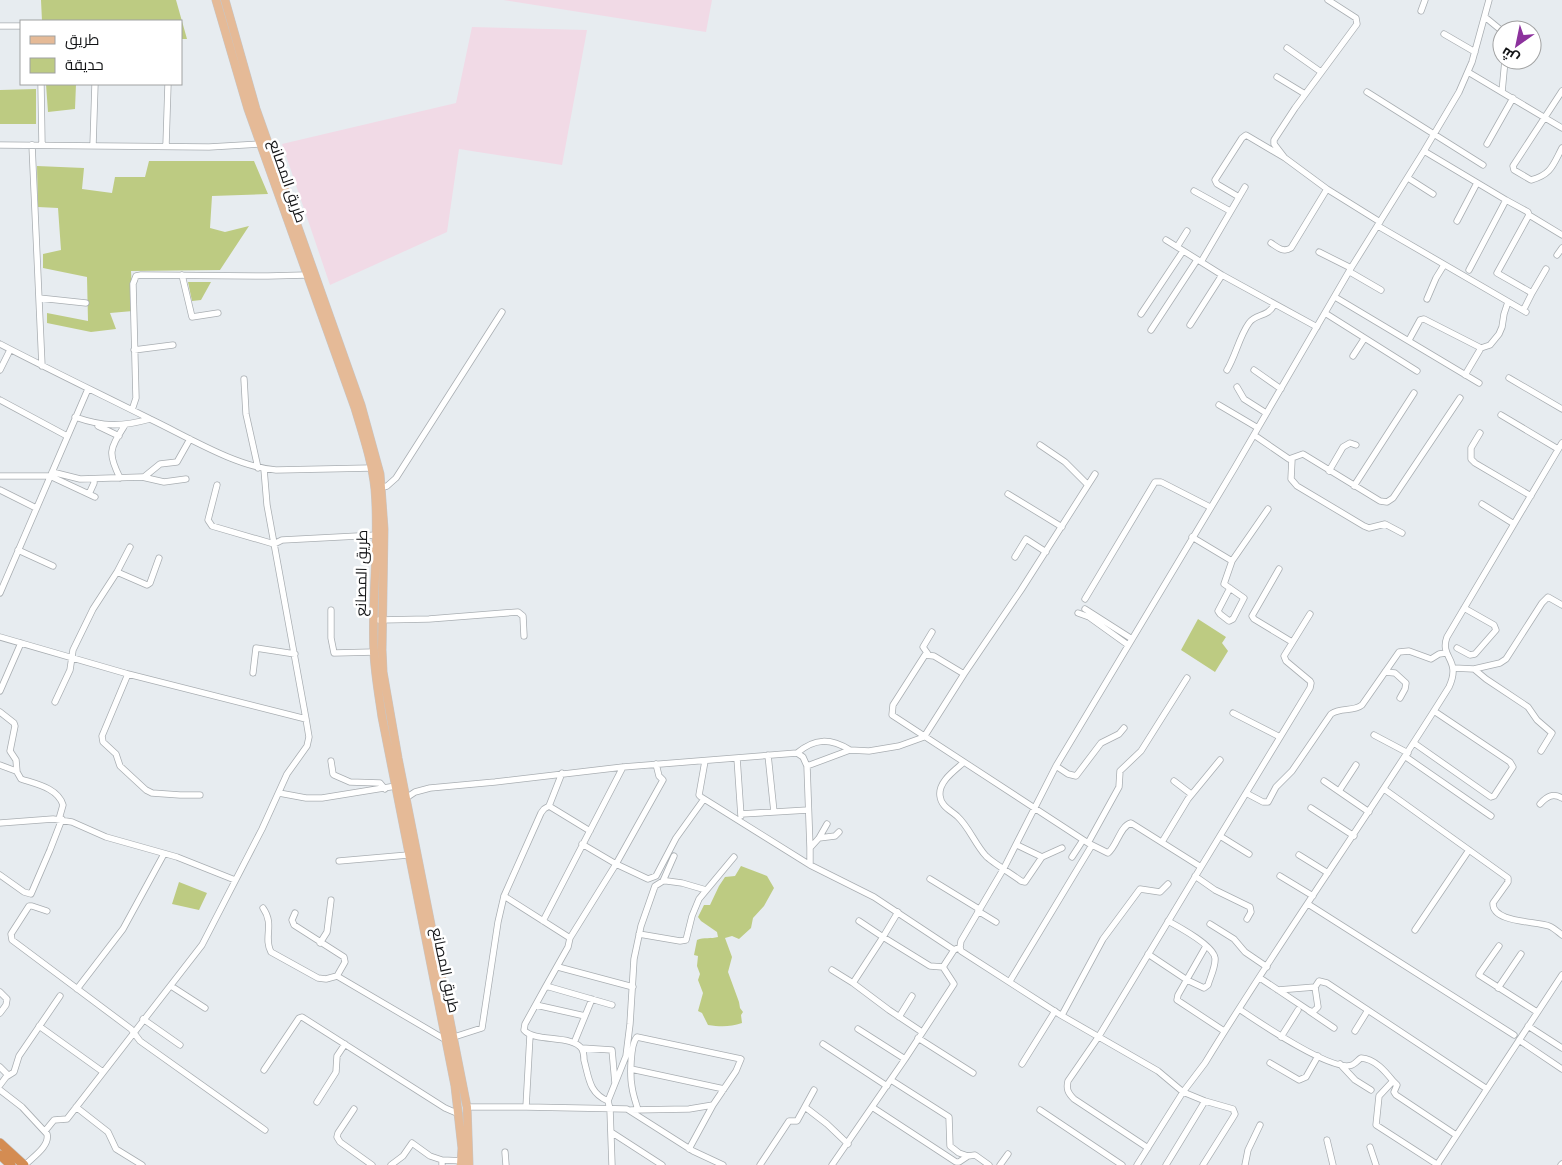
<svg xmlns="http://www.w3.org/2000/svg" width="1562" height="1165" font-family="'Archivo Narrow',Cairo,sans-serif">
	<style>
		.industrial { fill: #f1dae6 }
		.green { fill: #bdcb82 }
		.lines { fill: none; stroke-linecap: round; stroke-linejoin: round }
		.minor-casing { stroke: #a9aeb2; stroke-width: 7 }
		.major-casing { stroke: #c6c6c7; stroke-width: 9 }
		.highway-casing { stroke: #c6c6c7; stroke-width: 10 }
		.minor { stroke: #fff; stroke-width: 5.5 }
		.major { stroke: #e5ba97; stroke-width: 8 }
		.highway { stroke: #d48c52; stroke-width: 9 }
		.labels { text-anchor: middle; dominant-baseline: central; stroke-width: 5; stroke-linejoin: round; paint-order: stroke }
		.street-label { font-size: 15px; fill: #121315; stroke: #fff }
	</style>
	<rect width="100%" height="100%" fill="#e7ecf0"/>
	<path class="industrial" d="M503 0H712L706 32Z
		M472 27 587 30 562 165 459 149 447 232 330 285 282 144 456 103Z"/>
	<path class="green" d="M41 0H176L187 39H181V21H42Z
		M46 84H76L75 109 48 112Z
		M36 89V124H0V90Z
		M149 161H254L268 194 212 196 210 228 225 232 249 226 220 270 131 271 133 311 110 313 116 329 91 332 47 323V313L88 321 87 277 43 268V254L61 250 58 208 38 207 37 166 84 168 82 189 112 193 115 177H145Z
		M188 282H211L201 300 192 301Z
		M1198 619 1226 637 1222 643 1228 651 1215 672 1181 650Z
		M741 866 767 876 774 888 764 906 753 918 751 928 739 939 732 936 725 938 732 957 728 972 739 1002 740 1008 743 1012 741 1015 742 1023C730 1027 721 1027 708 1025L702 1013 698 1011 703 993 698 980 700 974 697 966 698 956 694 955 697 940C704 937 711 939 718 937L717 932 701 921 698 917 704 905H710L719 886 725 877 735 876Z
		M179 882 207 893 199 910 172 904Z"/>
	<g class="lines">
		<defs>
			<path id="minor" d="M1421 11 1425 0
				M1485 17 1502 31
				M0 26H21
				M1444 34 1475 52
				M1287 48 1321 72
				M1468 72 1562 128
				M1277 77 1305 94
				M41 84 42 145
				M1562 91 1513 166 1514 170 1531 180C1551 175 1553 165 1562 148
				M1367 92 1483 165
				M1502 92 1505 60
				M1487 144 1513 98
				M0 145 209 147 260 144
				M32 145 42 366
				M93 145 95 84
				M166 145 168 84
				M1424 151 1506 200 1469 270
				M1284 157 1274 144V140L1295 108 1357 24 1356 18 1328 0
				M1408 178 1433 194
				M1194 191 1230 211
				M1239 197 1217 184 1215 180 1242 138 1246 135 1285 158 1327 189 1380 222
				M1506 200 1528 212 1529 215 1497 273 1532 293 1546 269
				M1529 215 1562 235
				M1457 221 1477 183
				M1378 226 1526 312
				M1166 240 1222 275 1317 327
				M1271 243C1277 247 1283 253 1291 248L1327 189
				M1177 247 1187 231
				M1319 252 1351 268
				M1557 255 1562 248
				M1201 262 1245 187
				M1350 272 1381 290
				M182 275 192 317 218 313
				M1335 297 1479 383
				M39 298 86 303
				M1427 299 1436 278 1444 265
				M1525 307 1532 293
				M1325 313 1417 371
				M1141 314 1183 251
				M1190 325 1222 275
				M1151 330 1197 260
				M1409 340 1420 320 1424 319 1481 348
				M0 344C50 370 100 394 150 419 186 436 236 467 276 470L371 468
				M134 350 173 345
				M1353 356 1364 339
				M0 370 10 350
				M1227 370C1236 355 1239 337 1249 323 1256 313 1267 318 1274 305
				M1254 370 1281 389
				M1465 375 1481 348 1490 345 1499 334 1502 327 1504 314 1508 302
				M1509 378 1562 409
				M244 379 246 414 258 468
				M1237 387 1244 399 1266 413
				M0 400 67 436
				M1219 405 1258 428
				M132 410 136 398 133 284 136 276 141 275 268 276 306 275
				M1501 415 1558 449
				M75 417C104 427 121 427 150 419
				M98 426 119 436
				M1480 433 1471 448V459L1475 463 1531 496
				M1254 435 1289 459 1303 454 1380 501 1387 502 1393 498 1460 398
				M1040 445 1065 462 1088 485
				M1292 459 1291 479 1297 486 1364 526 1369 528 1385 524 1402 533
				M1329 471 1343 447 1350 443 1356 445
				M52 472 80 479 142 477 164 482 186 479
				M0 476H50L95 497
				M144 477 160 464 177 462 190 439
				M120 478C107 452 110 449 125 425
				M217 485 208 520 212 526 274 544 282 540 377 535
				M1354 486 1414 393
				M379 488 387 486 396 478 502 312
				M0 490 36 508
				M89 494 94 483V479
				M1008 494 1062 527
				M1482 504 1514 524
				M1192 537 1232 561 1224 584 1244 598 1233 619 1229 621 1220 614 1218 611 1230 588
				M18 550 53 566
				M1015 557 1026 539 1046 552
				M1232 561 1268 509
				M1279 569 1252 616 1254 619 1292 642
				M117 572 147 585 150 583 159 558
				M0 593 88 389
				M1085 599 1155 482H1161L1210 507
				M1085 609 1132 639
				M331 610V638L334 653 374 652
				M1078 613 1089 617 1128 645
				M379 620 429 619 518 612 523 616 524 636
				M0 637 128 674 306 719
				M1457 648 1470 655 1475 654 1496 630 1494 625 1464 608
				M928 654 923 647 932 632
				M1454 668 1474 669 1486 679 1528 707 1537 720 1552 733 1541 751
				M1474 669 1500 663 1506 659 1542 603 1548 597 1562 605
				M1385 672 1395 673 1406 683 1405 689 1400 698
				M253 673 256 648 295 654
				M128 674 102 736 103 742 116 754 120 766 146 790 152 793 180 795H200
				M964 674 934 656 925 655 893 705 892 715 1088 843
				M0 691 21 643
				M55 702 70 670 73 650 93 609 117 572 130 547
				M0 712 14 723 15 726 10 751 16 760 17 772 21 779C36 784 58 788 63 805L59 819
				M1233 713 1280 737
				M1374 735 1408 753
				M1414 743 1491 797 1494 796 1513 767 1510 762 1434 711
				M797 753C815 738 830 738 850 750
				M768 755 774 812
				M1406 757 1491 816
				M737 758 741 816
				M331 761 333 774 334 775 350 782 380 783 385 789
				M705 761 699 795 701 797 810 865
				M963 763C954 771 938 782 940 796 941 806 950 810 957 816 969 827 975 844 986 856 993 863 1012 874 1021 881L1025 882 1042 857
				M0 765 16 771
				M807 766 850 750 869 751 899 746 924 737 964 674 1021 590 1095 474
				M1056 766 1068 774 1076 776 1101 743 1119 734 1124 728
				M1174 781 1191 794
				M1324 781 1369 812
				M1384 789 1508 878V882L1493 903C1492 923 1536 921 1549 926 1554 928 1558 932 1562 935
				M1339 791 1356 765
				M279 793 306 798H322L396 786
				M1246 793 1263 802H1268L1276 787 1292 771 1331 714C1341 707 1353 712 1362 705L1399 652 1409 651 1431 659 1439 654 1446 653
				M406 798 415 792 430 788 495 782 623 767 797 753 803 757 807 766 810 848
				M1540 804C1547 796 1553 793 1562 798
				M549 806 590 831
				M1311 808 1354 836
				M741 814 808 810
				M0 823 53 819 72 822 106 837 177 857 235 880
				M839 832 835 836 819 838 810 848V865L874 897 954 950
				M1220 836 1249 854
				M819 838 827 824
				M1162 842 1188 799 1220 760
				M582 844 616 864 648 879 656 876 676 838 704 799
				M1017 845 1042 857 1062 848
				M1299 855 1328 873
				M1072 857 1083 840
				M339 861 408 855
				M1201 867 1310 688 1311 683 1310 681 1286 661 1284 656 1310 614
				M0 875 24 892 31 894 50 850 62 819
				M1195 876 1215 890 1250 907 1251 912 1247 919
				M1280 876 1313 896
				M930 879 979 909
				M663 881 674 856
				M504 896 570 938
				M1308 904 1514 1035
				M263 908C275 925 263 937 271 952L318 978 326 979 337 976 345 962 344 957 294 925 292 920 295 913
				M47 911 32 906H29L11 934 12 940 131 1029 140 1041 265 1130
				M978 911 996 922
				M543 921 623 767
				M859 921 883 937 898 912
				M1210 924 1234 939 1245 952 1267 967
				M1415 930 1469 850
				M639 934 680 941 686 940 692 916 699 899 734 857
				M320 943 327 932 331 900
				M1206 946 1178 995 1177 1000 1224 1031
				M1499 946 1480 973 1479 975 1537 1012
				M960 947 961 951 1059 1014 1158 1071 1183 1092 1205 1101 1233 1109 1235 1114 1232 1119 1203 1165
				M1148 954 1187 980 1204 988 1208 985C1210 978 1216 966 1215 958 1213 945 1179 927 1168 921
				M558 967 633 987
				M832 970 853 983
				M337 976 446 1040
				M1260 978 1308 1010 1313 1012 1318 1007 1315 987
				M1010 981 1092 845
				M171 986 205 1008
				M546 986 568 947 570 938 616 864 663 780 659 776 656 764
				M1498 988 1521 954
				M77 989 123 929 164 854
				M1278 990 1315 987 1319 981 1327 983 1487 1089
				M0 992 7 999 6 1005 0 1013
				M536 1005 585 1016
				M1239 1009C1257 1021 1333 1073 1352 1065 1355 1064 1358 1060 1361 1058 1375 1059 1385 1071 1393 1081L1379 1096 1376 1125 1438 1165
				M1309 1011 1334 1028
				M1062 1015 1103 939 1140 889 1160 892 1168 884
				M899 1017 912 996
				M143 1019 180 1045
				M39 1026 103 1072
				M1528 1026 1562 1048
				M858 1029 905 1059
				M1355 1031 1368 1010
				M922 1032 889 1010 853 983 883 937 930 966 943 967
				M454 1037 482 1028 498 922 504 896 541 813 544 809 549 806 562 773
				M1281 1037 1298 1010
				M918 1038 973 1073
				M1519 1040 1562 1069
				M574 1043 592 999
				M823 1044 887 1086
				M582 1048 612 1050 615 1083
				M1270 1063 1299 1080 1306 1077 1318 1056
				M1022 1064 1055 1011
				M1340 1064 1355 1080 1371 1090
				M0 1067 8 1075
				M631 1069 724 1089
				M264 1070 299 1018 302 1017 445 1108 459 1114
				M891 1080 949 1117 950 1146 959 1153 968 1156 975 1155 989 1165
				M1393 1081 1397 1085 1394 1092 1396 1095 1456 1135
				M0 1085 6 1077 14 1072 19 1056 60 996
				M0 1090 22 1107 47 1134C50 1146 33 1157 25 1165
				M608 1101C589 1093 589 1078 584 1060 584 1057 583 1051 582 1049 572 1034 535 1043 524 1030L525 1024 546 986 612 1005
				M317 1102 336 1072 337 1056 345 1044
				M76 1107 108 1132 116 1149 142 1165
				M467 1107H526L627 1109 693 1151 723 1165
				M526 1107 530 1035
				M805 1107 827 1124 848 1144
				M872 1107 956 1162H959L968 1156
				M354 1109 338 1133 337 1137 340 1142 372 1165
				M631 1110 689 1109 713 1105 736 1071 741 1059 637 1037C630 1044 630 1077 632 1087 633 1095 636 1103 638 1110
				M1040 1110 1122 1165
				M45 1131 54 1120 67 1119 202 945 262 829 287 774 307 746 309 737 306 719 267 505 264 469
				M611 1132 662 1165
				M1327 1140 1333 1165
				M1370 1147 1376 1165
				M1148 1148 1074 1099C1068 1093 1066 1089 1068 1081L1099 1036 1201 867 1131 823C1120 826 1117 846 1108 853L1088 843 1119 787 1120 771 1141 751 1187 678
				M689 1149 713 1105
				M505 1152 506 1165
				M391 1165 403 1156 412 1143 430 1156 442 1160
				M442 1165V1160L465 1161
				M612 1165 610 1109 608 1101 626 1056 630 1024 634 959 641 926 655 886 663 881H667L682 883 706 890
				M760 1165 789 1121H797L814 1090
				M832 1165 905 1059 954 984 943 967 954 950 960 947 961 941 1004 868 1056 766 1234 469 1351 268 1424 151 1459 92 1472 62 1489 0
				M1000 1165 1008 1154
				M1137 1165 1183 1092 1205 1063C1283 935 1370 814 1449 687 1462 659 1439 658 1447 637L1562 443
				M1166 1165 1205 1101
				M1245 1165 1248 1150 1260 1125
				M1437 1165 1562 975
				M1561 1165 1562 1164"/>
			<path id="major" d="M216 0 248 109 355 408C363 435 372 461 375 489 380 544 371 598 374 653 375 674 379 696 382 717L455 1086 462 1148 461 1165
				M225 0 256 109 361 405 380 474 384 529 382 650 383 672 398 758 467 1107 469 1165"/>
			<path id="highway" d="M0 1143 24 1165
				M0 1155 11 1165"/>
		</defs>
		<use href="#minor" class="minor-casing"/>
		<use href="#major" class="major-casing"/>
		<use href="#highway" class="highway-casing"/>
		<use href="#minor" class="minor"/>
		<use href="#major" class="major"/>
		<use href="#highway" class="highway"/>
	</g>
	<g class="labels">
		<g class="street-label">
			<text transform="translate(288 181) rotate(71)">طريق المصانع</text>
			<text transform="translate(361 573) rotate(-89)">طريق المصانع</text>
			<text transform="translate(446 970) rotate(78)">طريق المصانع</text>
		</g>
	</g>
	<rect x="20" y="20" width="162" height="65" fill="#ffffff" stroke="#a0a1a1"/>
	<rect x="30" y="36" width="25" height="8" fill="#e5ba97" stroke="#a0a1a1"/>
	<text x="65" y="45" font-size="15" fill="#121315">طريق</text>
	<rect x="30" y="58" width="25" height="15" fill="#bdcb82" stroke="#a0a1a1"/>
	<text x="65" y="70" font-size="15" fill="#121315">حديقة</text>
	<g transform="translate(1517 45) rotate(213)"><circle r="24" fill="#ffffff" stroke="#a0a1a1"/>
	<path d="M0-4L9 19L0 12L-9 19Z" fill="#8c329d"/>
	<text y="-8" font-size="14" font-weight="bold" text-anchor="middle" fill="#121315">ش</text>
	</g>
</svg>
